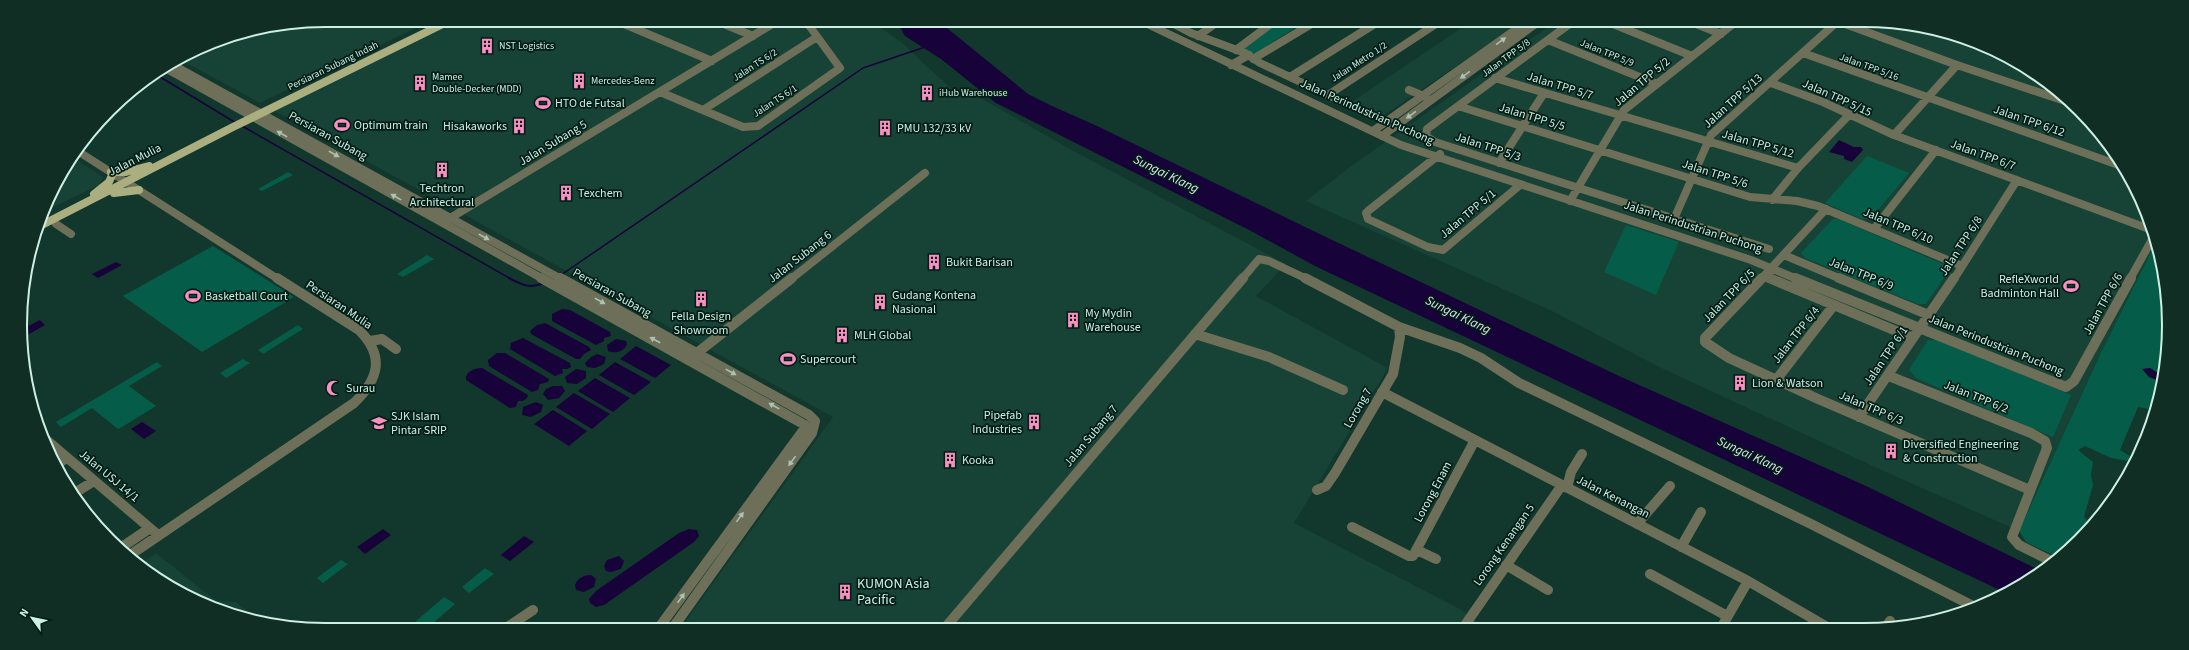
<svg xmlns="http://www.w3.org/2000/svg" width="2189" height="650" font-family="'Source Sans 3',sans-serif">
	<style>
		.built { fill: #174337 }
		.green { fill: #055d49 }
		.water { fill: #17023a }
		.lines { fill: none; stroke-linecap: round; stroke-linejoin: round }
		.stream-far1 { stroke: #17023a; stroke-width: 1.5 }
		.stream { stroke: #17023a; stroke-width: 2 }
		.minor-far1 { stroke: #6d6f58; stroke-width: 8 }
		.minor { stroke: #6d6f58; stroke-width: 10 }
		.major { stroke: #abae7e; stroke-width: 8 }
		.oneway { fill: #acc2b2 }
		.labels { text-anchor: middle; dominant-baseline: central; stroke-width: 3.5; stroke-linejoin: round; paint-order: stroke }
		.far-poi-label { font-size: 10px; fill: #ceefe3; stroke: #011d15; text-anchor: start }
		.far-street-label { font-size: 10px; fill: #ceefe3; stroke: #011d15 }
		.street-label { font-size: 12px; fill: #ceefe3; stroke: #011d15 }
		.poi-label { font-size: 12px; fill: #ceefe3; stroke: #011d15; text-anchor: start }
		.water-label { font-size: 13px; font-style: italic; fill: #e2e0f3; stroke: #011d15 }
		.near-poi-label { font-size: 14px; fill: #ceefe3; stroke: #011d15; text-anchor: start }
		.rim { fill: none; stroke: #ceefe3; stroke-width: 2 }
	</style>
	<rect width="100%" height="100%" fill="#12372c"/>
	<path class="built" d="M325 20H432L260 103 181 60 208 43 266 26Z
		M460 20H870L901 42 960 97 970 92 1070 149 1286 264 1256 296 1388 368 1294 523 1460 609 1486 628 680 629 833 417 275 111Z
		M1473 20 1521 22 1377 120 1346 106Z
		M1558 20H1864L1923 26 1980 43 2033 71 2080 109 2117 155 2146 208 2156 242 2099 357 2019 531 1888 473 1659 367 1552 311 1306 201 1350 167Z
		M75 159 103 177 99 185 43 212 52 190 69 162Z
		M156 553 216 601 236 602 259 622 208 607 156 579 140 564Z"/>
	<path class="green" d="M1278 20H1307L1255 54 1251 55 1243 49Z
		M1690 20H1735L1720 32Z
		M1867 156 1909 173 1871 218 1862 219 1825 203Z
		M288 172 293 175 262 191 258 189Z
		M1833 219H1838L1945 265 1950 269 1926 304H1918L1805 258 1801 253Z
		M1626 225 1679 242 1656 295 1604 272Z
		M2156 242 2163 265 2169 325 2164 377 2150 368 2149 377 2163 382V384L2154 410 2138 407 2120 450 2130 456 2128 461 2111 458 2085 446 2078 450 2093 462 2091 475 2093 485 2084 517 2091 525 2080 541 2057 557 2026 542 2019 531 2099 357Z
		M213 246 294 297 202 352 123 296Z
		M427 255 434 259 403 277 397 274Z
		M298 325 303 329 263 354 258 350Z
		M1928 340H1940L2071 395 2053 437 1916 378 1909 370Z
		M243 359 250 363 226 378 220 373Z
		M157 362 162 366 129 386 156 406 122 427 118 429 92 408 61 427 56 422Z
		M341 560 348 564 323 583 317 578Z
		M485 568 494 574 469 593 462 587Z
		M444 597 455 604 425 630 408 628Z"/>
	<path class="water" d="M891 20H937L1028 94 1052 106 1097 126 1330 239 1619 376 1866 486 2039 570 2006 593 1315 266 1253 232 996 103 941 59 905 36 900 27Z
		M1839 140 1854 147H1861L1863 150 1852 162 1844 159V156L1829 152Z
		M116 262 122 265 98 278 92 274Z
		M562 309 570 310 610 332 611 336 604 338V341L596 345 552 321V314Z
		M40 320 45 325 24 337 23 329Z
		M545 323 589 347 591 350 584 354 580 359H576L531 334 530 331 537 325Z
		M523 338 570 363 571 367 567 369H562L563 373 555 376 510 349 511 343Z
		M616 339 626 341 627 344C624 352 615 354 608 351L607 345Z
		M636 346 671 365 655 378 620 359Z
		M497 353H505L549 379 548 382 540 384 538 390 532 392 489 366 488 360Z
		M597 354 606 357 604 364 595 368 587 367 585 363 591 357Z
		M615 362 651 382 634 395 599 375Z
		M482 368 528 395 527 398 523 401H518L516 407 510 408 466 380C465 372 474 368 482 368Z
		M2150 368 2164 377 2163 382 2149 377 2142 369Z
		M576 369 586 371V378L577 384 567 383 565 377Z
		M595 378 630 398 613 412 578 391Z
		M553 386H562L565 391 559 398 548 400 543 394 546 389Z
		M574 393 610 414 592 429 556 407Z
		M536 402 543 405 541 412 531 417 522 415 523 407Z
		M553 410 587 431 569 446 534 424Z
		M142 422 156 431 144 439 131 429Z
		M383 529 391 535 365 554 357 547Z
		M689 529 697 530 699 536 694 542 604 605 596 607 590 603 589 599 596 591 679 533Z
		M524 536 534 542 510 561 501 555Z
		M619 556 624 561 621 569 611 572 606 571 604 566 607 560Z
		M591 575 596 579 594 587 584 592 576 590 575 585C578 578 584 575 591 575Z"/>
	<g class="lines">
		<path class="stream-far1" d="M157 75 236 123
			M242 126 511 279
			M561 275 863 68 925 47"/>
		<path class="stream" d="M509 278C522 285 530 289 544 283"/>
		<path class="minor-far1" d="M623 20 624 24 712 61
			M714 20 753 36
			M1139 20 1401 145 1751 260 1797 279
			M1166 20 1191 33 1245 53 1260 63 1343 102
			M1450 20 1457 23
			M1513 20 1528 26
			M1575 20 1427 129 1426 136 1435 142 1769 249
			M1603 20 1692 56
			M1686 20 1721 34
			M1834 20 1957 65 2074 104
			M1198 36 1220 20
			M1548 40 1657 84
			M1236 50 1276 20
			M1803 53 2124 167
			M1253 59 1318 20
			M173 65 561 279
			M1231 65 1249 55
			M167 69 543 279
			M1290 77 1381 20
			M1495 78 1798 168
			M1771 83 1823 102 1894 135 2152 230
			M1409 90 1426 97
			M660 92 743 127 758 126 840 68 805 20
			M1328 95 1442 20
			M1458 106 1750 197 1797 201 1818 206 1962 266
			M703 110 817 37
			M1373 131 1529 20
			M1894 135 1957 65
			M1382 136 1541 20
			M76 150 278 279
			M1440 154 1368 211 1366 213 1368 219 1428 247 1443 250 1520 185
			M1499 163 1544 93
			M1772 200 1798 168 1849 115
			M1570 201 1624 110 1738 20
			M1674 219 1711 135 1838 21
			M447 220 779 20
			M56 224 71 234
			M1874 229 1936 150
			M1784 255 1841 279
			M1765 276 1771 279
			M791 279 925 173
			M1242 279 1259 259 1269 261 1307 279
			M1761 279 1826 209
			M1954 279 2017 180
			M2130 279 2154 236"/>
		<path class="minor" d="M541 278 805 425V428L658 629
			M560 278 809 415 815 421 812 433 672 629
			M1305 278 1399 327 1460 348 1481 358 1519 383 1809 523 1973 606
			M1762 278 1705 338V342L1729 358 1818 399 2030 490
			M1769 278 1913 338
			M1795 278 2066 387 2074 381 2131 278
			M1839 278 1929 315
			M1195 334 1269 357 1343 390
			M370 341 382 339 396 349
			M692 357 792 278
			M1889 376 2031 433 2045 441 2047 448 2012 537 2019 545 2051 561
			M1776 380 1834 305
			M1382 392 1748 581 1829 628
			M1859 417 1954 278
			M43 437 158 535
			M55 465 67 458
			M1567 488 1571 472 1582 454
			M1317 490 1326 486 1335 473 1393 374 1400 337 1399 327
			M73 494 94 481
			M1637 524 1670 486
			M1352 527 1409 556H1413L1475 440
			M122 547 150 528
			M1681 547 1701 512
			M1417 550 1436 559
			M130 555 354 403C379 379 385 356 359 330L277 278
			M1506 565 1548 590
			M1650 574 1727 616
			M1886 627 1890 621
			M1463 628 1562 485
			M1721 628 1748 581
			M944 629 1243 278
			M503 630 533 610"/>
		<path class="major" d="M111 172H126L149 166
			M114 193 139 190
			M94 194 109 182 113 173
			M38 227 233 127 451 20"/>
	</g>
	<defs><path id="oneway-solid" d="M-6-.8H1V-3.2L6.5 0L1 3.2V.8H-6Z"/></defs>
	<g class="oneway">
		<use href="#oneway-solid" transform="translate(1501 41) rotate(-36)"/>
		<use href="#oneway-solid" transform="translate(1465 75) rotate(144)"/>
		<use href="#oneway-solid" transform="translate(1411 115) rotate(144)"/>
		<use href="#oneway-solid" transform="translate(282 134) rotate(-151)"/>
		<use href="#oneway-solid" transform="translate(334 154) rotate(29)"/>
		<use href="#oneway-solid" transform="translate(396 197) rotate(-151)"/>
		<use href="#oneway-solid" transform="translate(484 237) rotate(29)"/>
		<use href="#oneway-solid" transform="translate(600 301) rotate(29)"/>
		<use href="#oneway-solid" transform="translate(655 340) rotate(-152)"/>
		<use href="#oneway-solid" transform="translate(731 372) rotate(29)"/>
		<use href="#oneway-solid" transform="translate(774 406) rotate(-151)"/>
		<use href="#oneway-solid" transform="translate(792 461) rotate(126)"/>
		<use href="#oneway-solid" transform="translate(740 517) rotate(-54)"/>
		<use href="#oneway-solid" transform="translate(681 598) rotate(-54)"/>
	</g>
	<defs>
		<symbol id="building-bare" viewBox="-9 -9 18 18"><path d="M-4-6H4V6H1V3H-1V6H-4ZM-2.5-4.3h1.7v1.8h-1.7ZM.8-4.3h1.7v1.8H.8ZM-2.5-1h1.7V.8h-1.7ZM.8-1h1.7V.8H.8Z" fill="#fc8fc2" stroke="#011d15" stroke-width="2.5" paint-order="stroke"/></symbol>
		<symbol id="stadium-bare" viewBox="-9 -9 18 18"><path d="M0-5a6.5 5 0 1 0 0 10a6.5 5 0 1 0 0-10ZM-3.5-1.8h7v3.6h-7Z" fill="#fc8fc2" stroke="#011d15" stroke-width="2.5" paint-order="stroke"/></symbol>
		<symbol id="mosque-bare" viewBox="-9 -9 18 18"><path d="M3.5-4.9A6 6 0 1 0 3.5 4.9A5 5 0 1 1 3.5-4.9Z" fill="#fc8fc2" stroke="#011d15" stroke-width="2.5" paint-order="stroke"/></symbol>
		<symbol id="school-bare" viewBox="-9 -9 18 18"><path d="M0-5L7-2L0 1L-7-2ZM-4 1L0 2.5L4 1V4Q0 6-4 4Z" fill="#fc8fc2" stroke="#011d15" stroke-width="2.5" paint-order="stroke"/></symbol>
	</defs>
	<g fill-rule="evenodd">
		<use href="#building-bare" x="476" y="35" width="22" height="22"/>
		<use href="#building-bare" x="568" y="70" width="22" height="22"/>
		<use href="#building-bare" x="409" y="72" width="22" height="22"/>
		<use href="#building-bare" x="916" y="82" width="22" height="22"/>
		<use href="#stadium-bare" x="532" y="92" width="22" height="22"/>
		<use href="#stadium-bare" x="331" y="114" width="22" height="22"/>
		<use href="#building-bare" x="508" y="115" width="22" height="22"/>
		<use href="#building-bare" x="874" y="117" width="22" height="22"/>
		<use href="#building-bare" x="431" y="159" width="22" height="22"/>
		<use href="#building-bare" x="555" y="182" width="22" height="22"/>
		<use href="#building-bare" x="923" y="251" width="22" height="22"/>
		<use href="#stadium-bare" x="2060" y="275" width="22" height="22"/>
		<use href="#stadium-bare" x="182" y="285" width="22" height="22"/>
		<use href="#building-bare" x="690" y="288" width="22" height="22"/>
		<use href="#building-bare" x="869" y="291" width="22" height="22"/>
		<use href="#building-bare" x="1062" y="309" width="22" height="22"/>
		<use href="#building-bare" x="831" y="324" width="22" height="22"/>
		<use href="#stadium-bare" x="777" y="348" width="22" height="22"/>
		<use href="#building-bare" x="1729" y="372" width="22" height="22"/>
		<use href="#mosque-bare" x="323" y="377" width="22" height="22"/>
		<use href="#building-bare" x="1023" y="411" width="22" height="22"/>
		<use href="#school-bare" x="368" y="412" width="22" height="22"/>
		<use href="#building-bare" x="1880" y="440" width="22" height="22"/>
		<use href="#building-bare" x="939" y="449" width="22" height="22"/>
		<use href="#building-bare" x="834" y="581" width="22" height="22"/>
	</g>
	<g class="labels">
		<g class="far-poi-label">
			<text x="499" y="46">NST Logistics</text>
			<text x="432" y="77">Mamee<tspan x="432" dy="12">Double-Decker (MDD)</tspan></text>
			<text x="591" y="81">Mercedes-Benz</text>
			<text x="939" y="93">iHub Warehouse</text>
		</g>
		<g class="far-street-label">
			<text transform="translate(1607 53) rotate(22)">Jalan TPP 5/9</text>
			<text transform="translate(1506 58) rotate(-36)">Jalan TPP 5/8</text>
			<text transform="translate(1359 62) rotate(-33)">Jalan Metro 1/2</text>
			<text transform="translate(755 65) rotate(-33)">Jalan TS 6/2</text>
			<text transform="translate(333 66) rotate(-26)">Persiaran Subang Indah</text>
			<text transform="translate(1869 67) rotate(20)">Jalan TPP 5/16</text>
			<text transform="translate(775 101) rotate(-33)">Jalan TS 6/1</text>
		</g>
		<g class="street-label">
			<text transform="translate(1642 82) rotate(-40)">Jalan TPP 5/2</text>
			<text transform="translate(1560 86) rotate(17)">Jalan TPP 5/7</text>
			<text transform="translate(1837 98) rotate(24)">Jalan TPP 5/15</text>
			<text transform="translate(1733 101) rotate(-42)">Jalan TPP 5/13</text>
			<text transform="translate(1367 112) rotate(24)">Jalan Perindustrian Puchong</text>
			<text transform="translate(1532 117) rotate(17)">Jalan TPP 5/5</text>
			<text transform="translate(2029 121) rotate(19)">Jalan TPP 6/12</text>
			<text transform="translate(328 136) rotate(29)">Persiaran Subang</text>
			<text transform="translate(553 143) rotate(-31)">Jalan Subang 5</text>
			<text transform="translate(1758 144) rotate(16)">Jalan TPP 5/12</text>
			<text transform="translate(1488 147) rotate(18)">Jalan TPP 5/3</text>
			<text transform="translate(1983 155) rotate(20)">Jalan TPP 6/7</text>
			<text transform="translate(135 160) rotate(-27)">Jalan Mulia</text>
			<text transform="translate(1715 174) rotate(18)">Jalan TPP 5/6</text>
			<text transform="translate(1468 214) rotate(-40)">Jalan TPP 5/1</text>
			<text transform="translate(1898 226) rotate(23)">Jalan TPP 6/10</text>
			<text transform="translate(1693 227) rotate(18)">Jalan Perindustrian Puchong</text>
			<text transform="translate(1961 246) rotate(-57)">Jalan TPP 6/8</text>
			<text transform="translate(800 257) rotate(-38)">Jalan Subang 6</text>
			<text transform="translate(1861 274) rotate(22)">Jalan TPP 6/9</text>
			<text transform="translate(612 293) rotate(29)">Persiaran Subang</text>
			<text transform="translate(1729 296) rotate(-46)">Jalan TPP 6/5</text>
			<text transform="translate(2103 304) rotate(-61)">Jalan TPP 6/6</text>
			<text transform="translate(339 305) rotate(34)">Persiaran Mulia</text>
			<text transform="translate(1796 335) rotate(-52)">Jalan TPP 6/4</text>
			<text transform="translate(1996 345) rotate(22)">Jalan Perindustrian Puchong</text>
			<text transform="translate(1886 356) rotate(-56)">Jalan TPP 6/1</text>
			<text transform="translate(1976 397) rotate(22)">Jalan TPP 6/2</text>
			<text transform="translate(1358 408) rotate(-60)">Lorong 7</text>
			<text transform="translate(1871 408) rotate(23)">Jalan TPP 6/3</text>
			<text transform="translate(1091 436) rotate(-50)">Jalan Subang 7</text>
			<text transform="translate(109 476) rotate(40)">Jalan USJ 14/1</text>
			<text transform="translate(1433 492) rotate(-62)">Lorong Enam</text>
			<text transform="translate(1613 497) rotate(27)">Jalan Kenangan</text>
			<text transform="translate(1504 545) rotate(-55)">Lorong Kenangan 5</text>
		</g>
		<g class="poi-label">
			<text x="555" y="103">HTO de Futsal</text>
			<text x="354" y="125">Optimum train</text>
			<text x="507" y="126" text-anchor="end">Hisakaworks</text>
			<text x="897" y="128">PMU 132/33 kV</text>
			<text x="442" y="188" text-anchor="middle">Techtron<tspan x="442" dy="14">Architectural</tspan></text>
			<text x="578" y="193">Texchem</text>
			<text x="946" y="262">Bukit Barisan</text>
			<text x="2059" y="279" text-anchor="end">RefleXworld<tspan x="2059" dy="14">Badminton Hall</tspan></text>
			<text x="892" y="295">Gudang Kontena<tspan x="892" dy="14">Nasional</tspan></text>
			<text x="205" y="296">Basketball Court</text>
			<text x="1085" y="313">My Mydin<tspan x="1085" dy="14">Warehouse</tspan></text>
			<text x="701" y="316" text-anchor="middle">Fella Design<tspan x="701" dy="14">Showroom</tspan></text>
			<text x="854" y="335">MLH Global</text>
			<text x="800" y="359">Supercourt</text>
			<text x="1752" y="383">Lion &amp; Watson</text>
			<text x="346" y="388">Surau</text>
			<text x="1022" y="415" text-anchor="end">Pipefab<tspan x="1022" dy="14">Industries</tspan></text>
			<text x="391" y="416">SJK Islam<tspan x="391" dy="14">Pintar SRIP</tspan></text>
			<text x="1903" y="444">Diversified Engineering<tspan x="1903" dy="14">&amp; Construction</tspan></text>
			<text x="962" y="460">Kooka</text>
		</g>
		<g class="water-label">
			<text transform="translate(1166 174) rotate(26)">Sungai Klang</text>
			<text transform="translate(1458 315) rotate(26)">Sungai Klang</text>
			<text transform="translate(1750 455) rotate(25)">Sungai Klang</text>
		</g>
		<g class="near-poi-label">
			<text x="857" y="584">KUMON Asia<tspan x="857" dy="16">Pacific</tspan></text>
		</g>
	</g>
	<path d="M0 0H2189V650H0ZM325 27H1864A298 298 0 0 1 2162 325V325A298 298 0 0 1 1864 623H325A298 298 0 0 1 27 325V325A298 298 0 0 1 325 27Z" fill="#112e25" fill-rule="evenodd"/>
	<path class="rim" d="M325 27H1864A298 298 0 0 1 2162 325V325A298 298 0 0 1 1864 623H325A298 298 0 0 1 27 325V325A298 298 0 0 1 325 27Z"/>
	<g transform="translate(32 618) rotate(303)" stroke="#011d15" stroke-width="3" paint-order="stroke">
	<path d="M0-3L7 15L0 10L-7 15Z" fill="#ceefe3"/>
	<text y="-6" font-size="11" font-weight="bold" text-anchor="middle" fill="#ceefe3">N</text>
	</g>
</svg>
